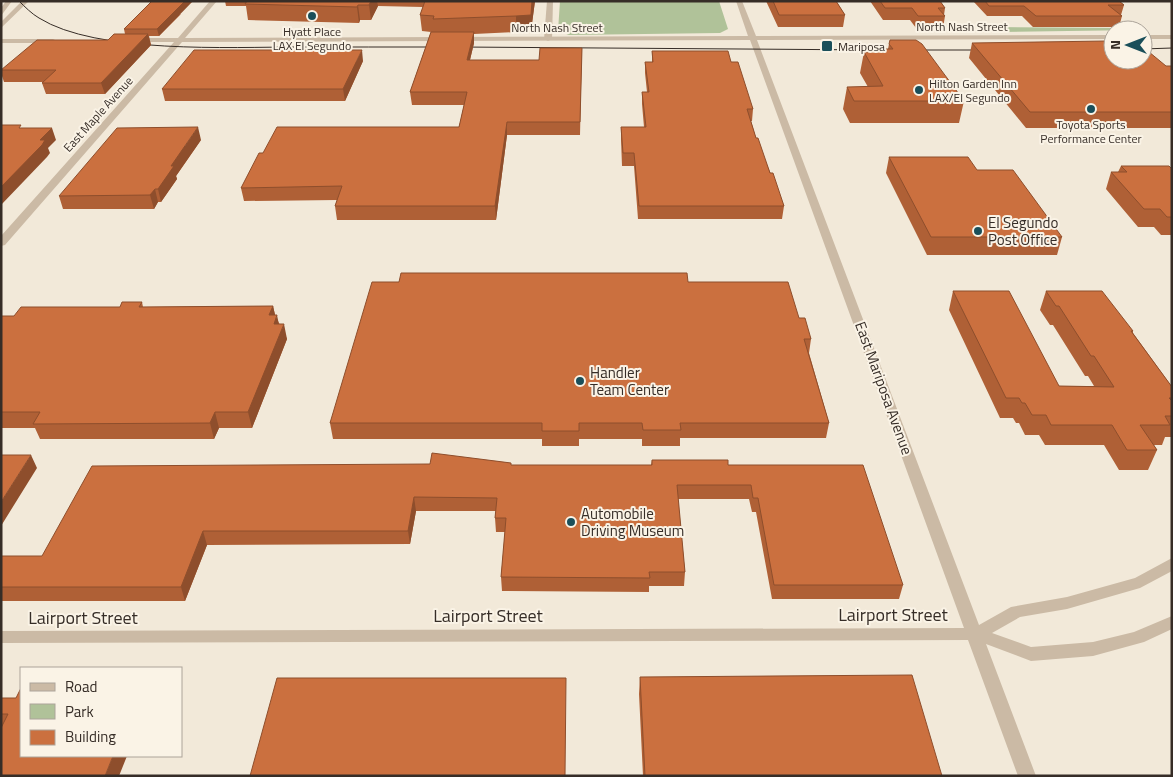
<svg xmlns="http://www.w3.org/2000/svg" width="1173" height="777" font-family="'Titillium Web',sans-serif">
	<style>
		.green { fill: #b0c299 }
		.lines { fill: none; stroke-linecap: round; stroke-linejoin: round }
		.minor { fill: #cbbaa5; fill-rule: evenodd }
		.tertiary { fill: #cbbaa5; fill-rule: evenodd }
		.tram { stroke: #362d27; stroke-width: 1 }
		.wall { fill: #af6036 }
		.shaded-wall { fill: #8e4e2c }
		.building { fill: #cb703f; stroke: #8e4e2c }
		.poi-dot { fill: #1a4f5a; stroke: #faf3e6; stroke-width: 2 }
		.labels { text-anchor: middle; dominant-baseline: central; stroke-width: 4; stroke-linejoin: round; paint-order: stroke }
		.far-street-label { font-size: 12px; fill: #362d27; stroke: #faf3e6 }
		.far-poi-label { font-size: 12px; fill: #362d27; stroke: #faf3e6 }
		.poi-label { font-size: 15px; fill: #362d27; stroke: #faf3e6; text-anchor: start }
		.street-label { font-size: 15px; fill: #362d27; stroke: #faf3e6 }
		.near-street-label { font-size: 18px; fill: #362d27; stroke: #faf3e6 }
	</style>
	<rect width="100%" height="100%" fill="#f2e9d9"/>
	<path class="green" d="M560 1H719L728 29 720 33 569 35 558 31Z
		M1115 23H1126L1138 30 1001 32 997 27 1120 28Z"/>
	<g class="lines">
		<path class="minor" d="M547 1H553L552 39 548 41 544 39Z"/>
		<path class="tertiary" d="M6 1H12L1 16V8Z
			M22 1H29L1 28V22Z
			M210 1H217L185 38 748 36 736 1H742L756 36 1113 35V39L757 40 979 625 1011 607 1067 597 1135 578 1172 558V571L1140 588 1067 609 1020 617 992 633 1031 647 1093 642 1134 632 1172 616V629L1144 642 1093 656 1031 661 986 644 1036 776H1018L968 640 1 643V631L964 628 750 40 182 42 5 245 1 246V236L174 42H133L129 40 130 38H178Z
			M1143 35H1172V39H1143Z
			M1 39H53L57 41 53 43H1Z"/>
		<path class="tram" d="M19 1C25 7 32 14 39 18 96 54 231 47 298 47 345 47 392 47 439 47
			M459 47 881 50
			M1143 49 1172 48
			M914 50H984"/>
	</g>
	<path class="wall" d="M225 1H535L531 31 516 32 474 34V43L470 60H539L582 48 580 135H507L496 220H337L335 206 337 200 244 201 241 188 263 153 459 127 464 105H412L410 92 431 32 422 31 420 15 423 7 378 6 371 20H360L359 23 248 20 246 6H226Z
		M766 1H836L845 15 843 27H778Z
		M870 1H940L945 8 944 15 945 16 943 28H916L910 20H883Z
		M973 1H1119L1124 5 1121 15 1122 16 1119 27H1033L1022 16H987Z
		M181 14 159 36H149L151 45 105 94H46L42 83 43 82H4L1 73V70L108 40 125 34 124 29Z
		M972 43 1166 66H1172V128H1026L969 58Z
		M889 44 964 101 959 123H850L843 109 847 87H868L860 73 864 52H866L867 49H888Z
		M652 51 731 62 753 109 752 121H751L756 138 784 206 782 219H638L634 166H622L621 139V127H644L642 104V92H647L645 73V62H652Z
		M363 61 345 101H165L162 89Z
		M201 140 176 176 177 179 161 202H158L154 209H63L59 196Z
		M889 157 1062 237 1057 255H927L886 173Z
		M1121 166 1172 169V235H1161L1154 227H1138L1106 189 1111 172H1118Z
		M399 282H688L799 318 811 339 809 353 829 423 826 438H680V446H642V439H579V446H542V439H333L330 423Z
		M953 291 1059 386H1094L1088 376H1085L1053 325H1050L1040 310 1046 291 1133 331V333L1172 387V437H1165L1162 445H1154L1157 450 1148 470H1119L1104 445H1045L1039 435H1025L1019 423H1016L1013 418H1000L949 310Z
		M142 302 143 307 273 306 275 315 287 339 252 428H219L214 439H40L35 428H1V316H14L120 307Z
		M652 460 728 465 903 585 899 599H772L756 512H752L749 499H678L685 572 684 586H649V592L502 591 501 577 505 532H496L495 518 496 511H416L410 544 207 545 185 601H1V556H42L511 465H651Z
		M640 677 942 776H643L639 694Z
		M16 698 1 776V699Z"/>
	<path class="shaded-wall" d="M185 1H193L159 36 157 29Z
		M371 1H377L378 6 371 20 369 5Z
		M532 1H535L531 31 516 32V16Z
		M358 5 360 20 359 23 357 7Z
		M474 32V43L467 72V60Z
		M148 34 151 45 105 94 101 83Z
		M362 50 363 61 345 101 343 89Z
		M507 122V135L496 220 495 206Z
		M198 127 201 140 176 176 177 179 161 202 158 189 171 166Z
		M52 128 56 140 48 148 50 153 47 157 1 205V187L40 140Z
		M155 189 158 202 154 209 150 195Z
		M273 306 276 319 277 315 280 330 277 339 269 315Z
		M284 324 287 339 252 428 248 412Z
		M215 412 219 428 214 439 210 423Z
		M31 455 37 468 1 526V502Z
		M414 497 416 511 410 544 408 531Z
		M203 531 207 545 185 601 181 587Z
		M113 756H127L119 776H105Z"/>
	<path class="building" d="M152 1H185L157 29H124Z
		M247 1H371L369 5H358L357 7 245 4Z
		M425 1H532L531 15 516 16 433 19 434 16 420 15Z
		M773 1H836L845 15H779Z
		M880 1H940L945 8H938L945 16H918L912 8H885Z
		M985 1H1119L1124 5H1108L1122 16H1036L1024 6H989Z
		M431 32H474L467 60H539L540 48H582L580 122H507L495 206H335L342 186 241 188 259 153H263L277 127H459L467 92H410Z
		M114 34H148L101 83H42L56 70H1L37 40H108Z
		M890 40H916L922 44 964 101H854L847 87 883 86 864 52H868L867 49H893L889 44Z
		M1107 41 1113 42V60H1143V47L1166 66H1172V112H1030L972 43Z
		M194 50H362L343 89H162Z
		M652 51H728L731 62H738L753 109H747L756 138H758L770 173H773L784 206H639L634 153H623L621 127H646L642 92H649L645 62H653Z
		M1 125H21L19 128H52L40 140H45L42 145 1 187Z
		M198 127 171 166H174L158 189H155L150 195 59 196 117 128Z
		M889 157H968L977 170H1013L1062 237H931Z
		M1121 166H1169L1172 169V217H1167L1160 209H1144L1111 172H1127Z
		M401 273H687L688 282H788L799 318H805L811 339H804L829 423H680L681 430H643L642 423H579V431H542V423H330L372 282H399Z
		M953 291H1009L1059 386 1114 387 1094 356H1091L1059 306H1056L1046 291H1102L1133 331H1131L1172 387V398H1169L1172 401V416H1165L1170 425H1140L1157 450H1127L1112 425H1051L1046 415H1032L1025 403H1022L1019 398H1006Z
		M122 302H142L139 307 273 306 269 315H277L274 324H284L248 412H215L210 423 33 424 40 412H1V316H14L21 307H120Z
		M432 453 511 463V465H652V460H728V465H863L903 585H774L758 498H753L751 485H677L685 572H649L650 578 501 577 506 518H495L497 498 414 497 408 531H203L181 587H1V556H42L92 466 430 464Z
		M1 455H31L1 502Z
		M912 675 942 776H645L640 677Z
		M277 678H566L565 776H250Z
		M21 688V756H113L105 776H1V728L8 714H1V699L2 698H16Z"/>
	<g class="poi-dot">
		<circle cx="312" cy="16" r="5"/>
		<rect x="821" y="40" width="12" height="12" rx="2.5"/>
		<circle cx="919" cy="90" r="5"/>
		<circle cx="1091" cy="109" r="5"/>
		<circle cx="978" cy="231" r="5"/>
		<circle cx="580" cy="381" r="5"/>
		<circle cx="571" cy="522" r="5"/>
	</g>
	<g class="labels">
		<g class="far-street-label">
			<text x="962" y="26">North Nash Street</text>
			<text x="557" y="27">North Nash Street</text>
			<text transform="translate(98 114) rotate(-48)">East Maple Avenue</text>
		</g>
		<g class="far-poi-label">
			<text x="312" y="31">Hyatt Place<tspan x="312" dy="14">LAX El Segundo</tspan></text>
			<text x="838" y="46" text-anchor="start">Mariposa</text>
			<text x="929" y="83" text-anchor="start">Hilton Garden Inn<tspan x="929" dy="14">LAX/El Segundo</tspan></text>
			<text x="1091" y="124">Toyota Sports<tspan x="1091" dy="14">Performance Center</tspan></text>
		</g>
		<g class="poi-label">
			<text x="988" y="222">El Segundo<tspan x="988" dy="17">Post Office</tspan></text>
			<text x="590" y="372">Handler<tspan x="590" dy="17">Team Center</tspan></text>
			<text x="581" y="513">Automobile<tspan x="581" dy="17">Driving Museum</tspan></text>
		</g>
		<g class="street-label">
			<text transform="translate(884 388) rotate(70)">East Mariposa Avenue</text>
		</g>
		<g class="near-street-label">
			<text x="893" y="614">Lairport Street</text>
			<text x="488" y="615">Lairport Street</text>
			<text x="83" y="617">Lairport Street</text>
		</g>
	</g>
	<rect width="1173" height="777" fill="none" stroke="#362d27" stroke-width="5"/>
	<rect x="20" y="667" width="162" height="90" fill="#faf3e6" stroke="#aca49a"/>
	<rect x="30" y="683" width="25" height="8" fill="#cbbaa5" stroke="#aca49a"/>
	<text x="65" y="692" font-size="15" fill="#362d27">Road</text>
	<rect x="30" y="704" width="25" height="15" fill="#b0c299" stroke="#aca49a"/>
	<text x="65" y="717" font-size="15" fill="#362d27">Park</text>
	<rect x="30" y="730" width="25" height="15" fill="#cb703f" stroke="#aca49a"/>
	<text x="65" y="742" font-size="15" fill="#362d27">Building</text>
	<g transform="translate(1128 45) rotate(270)"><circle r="24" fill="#faf3e6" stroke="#aca49a"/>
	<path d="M0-4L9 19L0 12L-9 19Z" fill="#1a4f5a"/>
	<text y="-8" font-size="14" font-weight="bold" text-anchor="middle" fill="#362d27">N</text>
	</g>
</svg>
